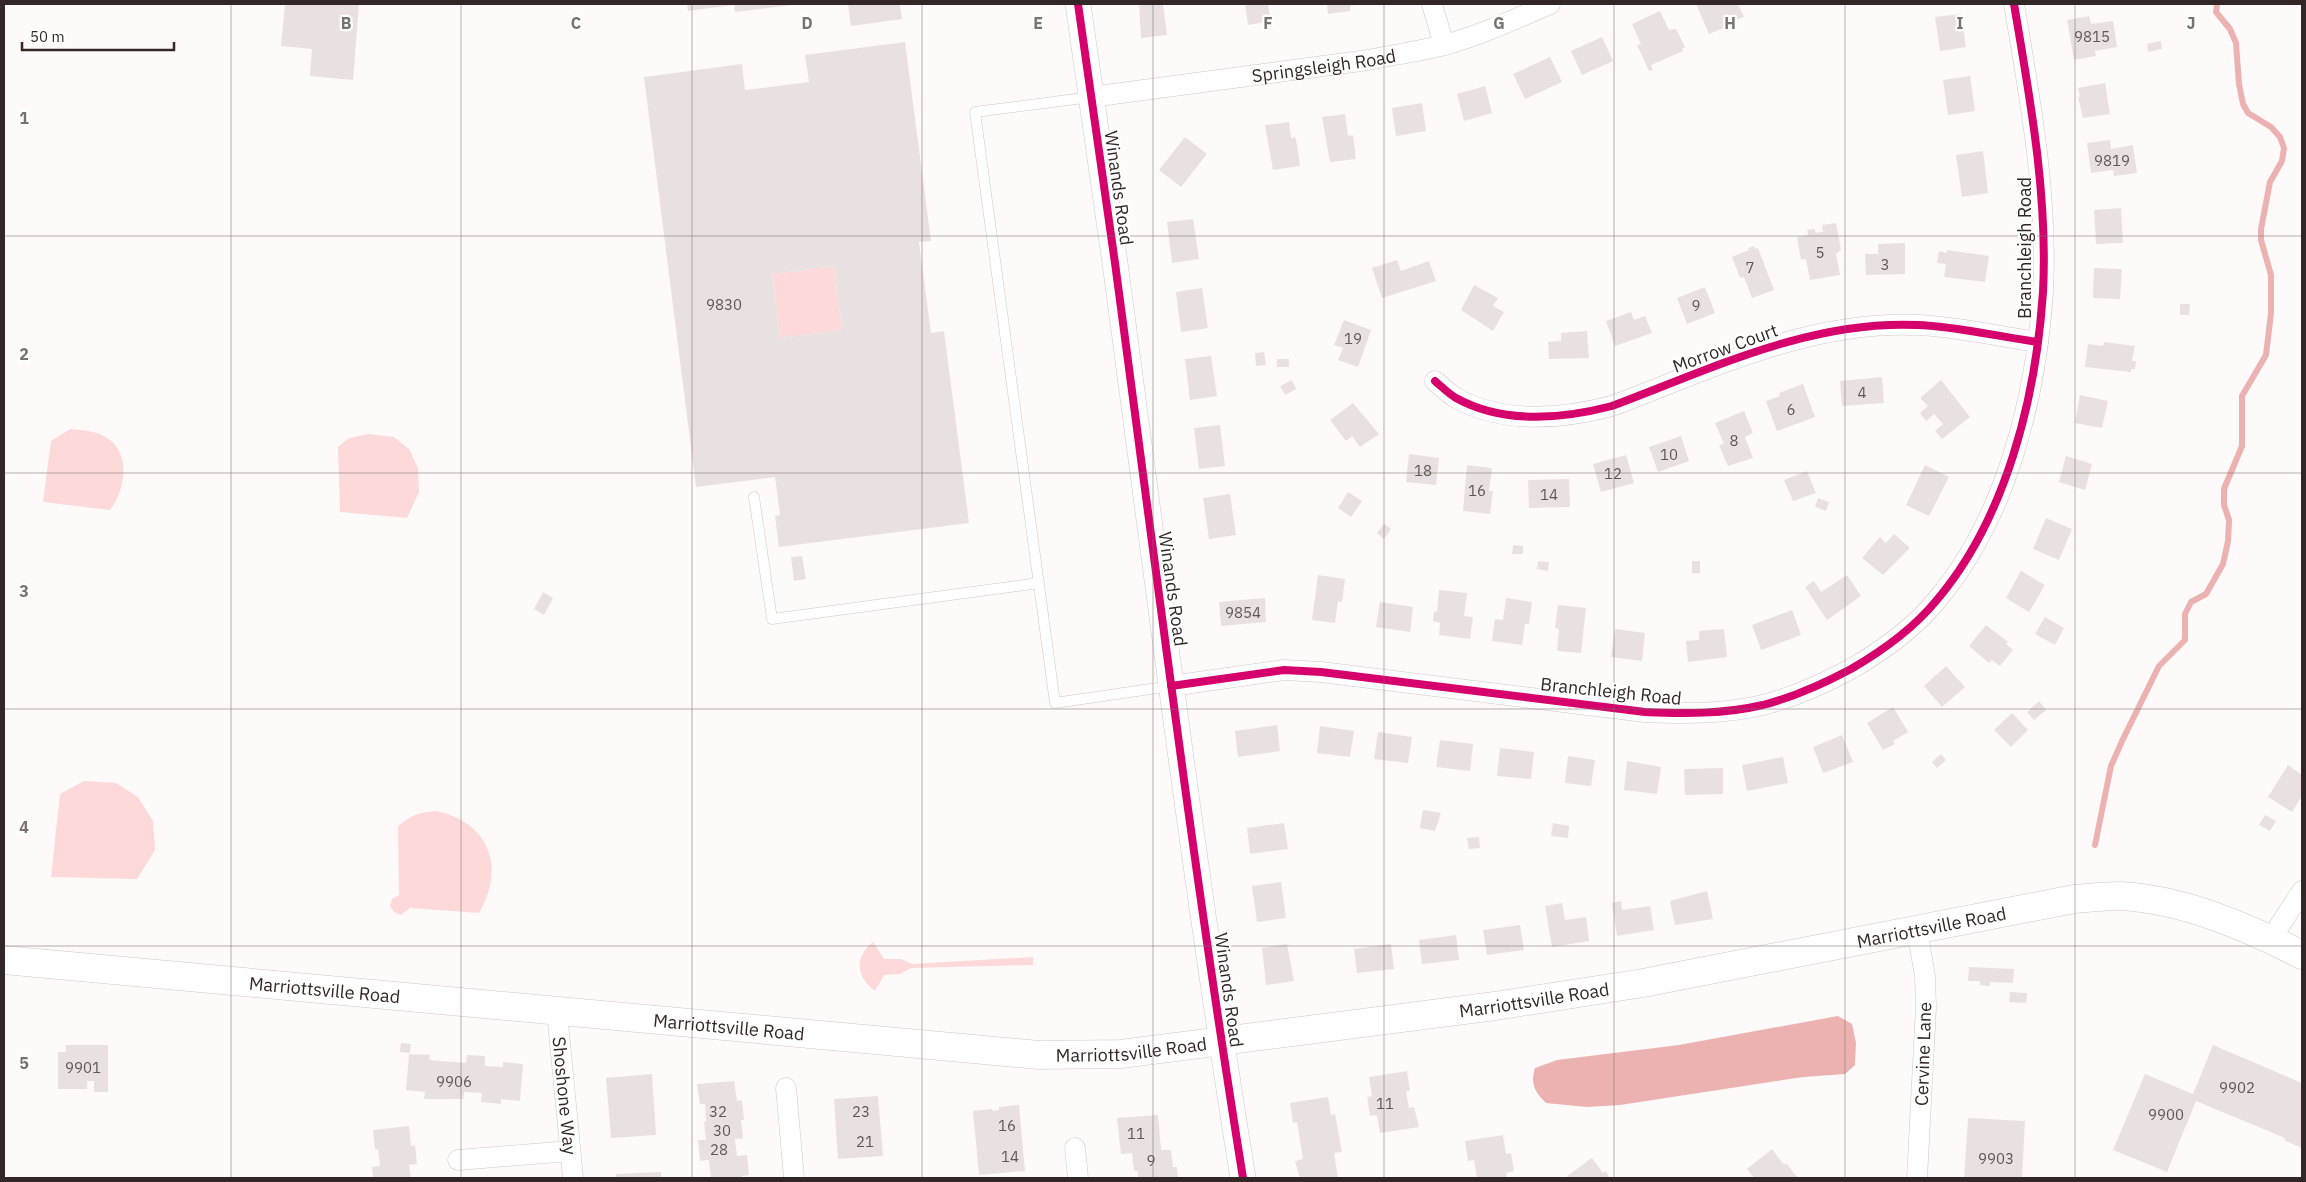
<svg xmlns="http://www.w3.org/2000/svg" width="2306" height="1182" font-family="'IBM Plex Sans',sans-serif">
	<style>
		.green { fill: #fddad9 }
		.water { fill: #ecb2b1 }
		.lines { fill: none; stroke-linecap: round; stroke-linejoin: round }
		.stream { stroke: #ecb2b1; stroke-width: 6 }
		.building { fill: #e9e1e1; fill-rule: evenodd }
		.service-casing { stroke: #cec7c6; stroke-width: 11 }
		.minor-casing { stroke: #cec7c6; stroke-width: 21 }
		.tertiary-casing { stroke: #cec7c6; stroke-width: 26 }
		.secondary-casing { stroke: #cec7c6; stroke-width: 29 }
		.service { stroke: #fffefe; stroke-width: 10 }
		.minor { stroke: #fffefe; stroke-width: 20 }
		.tertiary { stroke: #fffefe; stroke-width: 25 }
		.secondary { stroke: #fffefe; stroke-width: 28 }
		.cycleway-casing { stroke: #fff; stroke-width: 11 }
		.cycleway { stroke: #d6006c; stroke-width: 8 }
		.grid { fill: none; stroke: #797170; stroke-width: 1; stroke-opacity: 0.55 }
		.labels { text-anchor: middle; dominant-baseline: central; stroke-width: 4.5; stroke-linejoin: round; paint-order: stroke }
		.number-label { font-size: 15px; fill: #605655 }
		.street-label { font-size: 18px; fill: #322726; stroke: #fff }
		.grid-label { font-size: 16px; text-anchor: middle; font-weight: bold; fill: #797170; stroke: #fff; stroke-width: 4.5; stroke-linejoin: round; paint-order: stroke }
	</style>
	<rect width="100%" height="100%" fill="#fefaf9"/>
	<path class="green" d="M834 266 842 330 780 338 772 274Z
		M70 429C84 430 100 431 111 441 131 458 124 492 110 510L43 502 51 441Z
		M368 434 394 437 409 449 418 468 419 492 407 518 340 512 338 447 349 438Z
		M84 781 116 783 138 797 153 821 155 850 137 879 51 877 60 794Z
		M436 811C489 822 506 867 479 913L410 908 401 915 394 912 390 906 392 899 399 895 398 826C411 815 420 812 436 811Z
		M873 942 884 959H901L912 964 1033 957V965L911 968 900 974 884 975 875 991C856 978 854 957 873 942Z"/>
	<path class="water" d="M1838 1016 1852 1024 1856 1043 1855 1065 1845 1074 1803 1077 1620 1105 1587 1107 1546 1103C1535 1092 1530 1084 1535 1068L1557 1060 1679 1045Z"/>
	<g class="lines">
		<path class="stream" d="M2095 845 2111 766 2123 739 2159 666 2185 640V614L2191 602 2206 594 2223 564 2228 541 2229 520 2224 505V489L2242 446V396L2266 355 2271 313V275L2261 240V229L2270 182 2282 161 2284 148 2280 137 2271 127 2248 113 2243 104 2239 84 2236 43 2230 29 2216 12 2217 4"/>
	</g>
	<path class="building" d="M285 4H359L353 80 310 76 312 49 281 46Z
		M687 4H792V5L735 12 734 5 688 11Z
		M848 4H900L902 19 851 26Z
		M1139 4H1163L1167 35 1141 38Z
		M1245 4H1268L1271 21 1248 25Z
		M1327 4H1356V5L1350 6V11L1328 14Z
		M1696 4H1738L1744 17 1732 21 1733 24 1709 34Z
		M1660 11 1669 30 1676 29 1685 47 1682 49 1683 51 1651 65 1653 70 1649 71 1637 45 1641 44 1632 24Z
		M1961 14 1966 47 1940 51 1935 17Z
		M2089 16 2091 24 2113 21 2117 47 2095 51 2096 56 2074 60 2067 20Z
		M1602 37 1613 61 1582 75 1571 51Z
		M2161 41 2162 49 2148 52 2147 44Z
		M905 42 931 241 919 242 931 333 944 331 969 523 779 547 775 516 780 515 775 477 696 487 644 77 742 64 745 90 809 82 805 55ZM834 266 842 330 780 338 772 274Z
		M1550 57 1562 82 1525 99 1513 74Z
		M1970 76 1975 111 1948 115 1943 80Z
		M2105 83 2110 114 2083 118 2078 97H2080L2078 88Z
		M1485 86 1492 113 1464 121 1457 94Z
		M1422 103 1426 131 1396 136 1392 108Z
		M1345 114 1348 136 1353 135 1356 159 1330 162 1322 117Z
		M1289 122 1291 138 1295 137 1297 144 1300 166 1273 170 1265 125Z
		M1185 137 1207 154 1181 187 1159 170Z
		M2110 140 2111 149 2133 145 2137 173 2114 176 2113 170 2091 173 2087 143Z
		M1983 151 1988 193 1962 197 1956 155Z
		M2121 208 2123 243 2096 244 2094 210Z
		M1193 219 1199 259 1172 263 1167 222Z
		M1836 223 1841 250 1836 254 1840 275 1810 280 1806 259 1801 260 1797 237 1808 235 1807 230 1815 229V233L1823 232 1822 225Z
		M1905 243V274L1866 275 1865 254H1878V244Z
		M1754 246 1755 249 1758 248 1774 290 1752 298 1744 277 1740 278 1732 257 1749 250 1748 248Z
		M1947 250 1989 256 1985 282 1944 277 1946 264 1937 263 1939 251 1947 253Z
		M1397 260 1401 271 1429 261 1436 281 1382 298 1372 268Z
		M2094 268 2122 269 2120 299 2093 298Z
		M1474 285 1498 298 1493 306 1504 312 1493 331 1461 310Z
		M1705 287 1715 313 1687 324 1677 298Z
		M1202 288 1208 328 1181 332 1176 292Z
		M2180 304H2190L2189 315H2180Z
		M1631 312 1634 320 1645 316 1652 333 1615 346 1606 321Z
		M1344 320 1371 330 1358 367 1338 360 1343 348 1334 345Z
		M1587 331 1589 358 1549 359 1548 342 1561 341V333Z
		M2104 342 2135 346 2132 361H2136L2135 369H2131V372L2085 367 2088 344 2103 346Z
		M1264 352 1266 365 1256 366 1255 353Z
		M1211 356 1217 396 1190 400 1185 359Z
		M1277 359H1289V367H1277Z
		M1882 377 1884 403 1842 406 1840 381Z
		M1292 380 1296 389 1285 395 1280 386Z
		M1941 380 1970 417 1942 439 1935 431 1943 424 1934 414 1926 421 1920 413 1928 406 1920 398Z
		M1803 384 1815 417 1777 431 1766 401 1780 396 1779 393Z
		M2080 395 2108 401 2102 428 2075 423Z
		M1353 403 1379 434 1360 447 1352 436 1346 441 1330 420Z
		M1744 411 1753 433 1745 437 1753 458 1728 466 1719 445 1724 444 1715 423Z
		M1220 425 1225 466 1199 469 1194 428Z
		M1681 436 1689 461 1658 472 1649 447Z
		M1409 454 1439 458 1436 485 1406 482Z
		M1626 455 1634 483 1601 492 1593 464Z
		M2066 456 2092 464 2085 490 2059 482Z
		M1467 465 1492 468 1489 491H1493L1490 514 1463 511Z
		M1925 465 1949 477 1929 516 1906 505Z
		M1807 471 1816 493 1793 501 1784 480Z
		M1569 479 1570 507 1529 508 1528 480Z
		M1348 492 1362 501 1351 517 1338 508Z
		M1230 494 1236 535 1209 539 1203 498Z
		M1818 498 1829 502 1826 511 1815 507Z
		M2046 518 2072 529 2059 560 2033 549Z
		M1384 524 1391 529 1384 539 1377 533Z
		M1894 534 1910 548 1883 575 1862 558 1880 537 1886 543Z
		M1513 545 1523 546V554H1512Z
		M802 556 806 579 794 581 791 557Z
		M1538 561 1549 562 1548 571 1537 569Z
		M1692 561H1700V573H1692Z
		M2021 571 2045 585 2029 612 2006 598Z
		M1318 575 1345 579 1342 602 1338 601 1335 623 1312 620Z
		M1847 575 1861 596 1827 620 1805 587 1814 581 1821 592Z
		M1439 590 1467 593 1464 616 1473 617 1470 639 1439 635 1440 623 1433 621 1434 611 1437 612Z
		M543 592 553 598 544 615 534 609Z
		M1265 598 1266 622 1221 626 1219 602Z
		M1506 598 1532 602 1529 624H1525L1522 645 1492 641 1495 619 1503 620Z
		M1380 602 1413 607 1410 632 1376 627Z
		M1558 605 1586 608 1581 653 1557 651 1559 629 1555 628Z
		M1792 610 1801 635 1761 650 1752 625Z
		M2045 617 2064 628 2055 645 2035 634Z
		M1986 625 2008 642 2006 644 2013 650 2000 666 1992 660 1989 663 1969 646Z
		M1615 629 1645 633 1642 661 1611 657Z
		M1724 629 1727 657 1688 662 1686 641 1699 640V631Z
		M1946 666 1965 687 1942 707 1924 686Z
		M2039 701 2046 710 2034 720 2027 712Z
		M1893 707 1908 732 1893 741 1895 744 1883 750 1867 723Z
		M2012 713 2028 730 2011 747 1994 730Z
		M1277 725 1280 751 1238 757 1235 731Z
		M1320 726 1354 731 1350 757 1317 753Z
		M1378 732 1412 737 1408 763 1374 759Z
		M1842 735 1853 762 1823 773 1813 747Z
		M1440 740 1473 744 1470 771 1436 767Z
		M1500 748 1534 752 1531 779 1497 776Z
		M1941 754 1946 760 1937 768 1932 762Z
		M1568 756 1595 760 1591 786 1565 783Z
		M1783 757 1788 783 1747 791 1742 765Z
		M1627 761 1661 767 1657 794 1624 790Z
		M2288 765 2302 775V796L2292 812 2268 797Z
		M1723 768V794L1685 795 1684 769Z
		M1423 810 1441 813 1435 831 1420 828Z
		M2265 815 2276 821 2270 831 2259 825Z
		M1284 823 1288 849 1250 854 1247 828Z
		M1553 823 1569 826 1568 838 1551 836Z
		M1479 837 1480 848 1469 849 1467 838Z
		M1281 882 1286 918 1257 922 1252 886Z
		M1707 891 1713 919 1675 925 1670 901Z
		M1621 901 1622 910 1650 906 1654 930 1617 936 1612 903Z
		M1562 903 1565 920 1586 917 1589 941 1552 947 1545 906Z
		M1520 925 1524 950 1487 955 1483 930Z
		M1456 935 1459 960 1422 964 1419 940Z
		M1287 944 1294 981 1266 985 1262 948Z
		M1391 944 1394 969 1357 973 1354 949Z
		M1969 967 2014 969 2013 983 1990 982V986L1980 985V981H1968Z
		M2010 992 2027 993 2026 1003 2009 1002Z
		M401 1043 411 1044 410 1053 400 1052Z
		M66 1045H108V1092H94V1081H87V1089H58V1052H66Z
		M2213 1045 2302 1083V1148L2284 1140 2285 1138 2196 1101 2167 1172 2113 1150 2145 1074 2193 1094Z
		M409 1054 430 1055 429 1060 466 1063 467 1055 485 1056V1066L503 1067V1062L523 1064 520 1101 501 1099V1104L481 1102 482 1093 464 1092 463 1099H424L425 1092 406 1090Z
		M1407 1071 1410 1091H1406L1409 1108 1414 1107 1419 1127 1380 1133 1377 1115 1370 1116 1367 1097 1372 1096 1369 1077Z
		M652 1074 656 1135 611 1138 606 1078Z
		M734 1081 737 1101 742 1100 744 1120H741L743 1138 735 1139 737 1156 747 1155 749 1175 742 1176V1178H711L709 1160 700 1161 698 1140H706L704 1122 706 1121 705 1104H700L697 1084Z
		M878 1096 883 1156 838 1159 834 1099Z
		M1328 1097 1331 1115 1335 1114 1342 1152 1334 1153 1338 1178H1300L1295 1161 1303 1159 1297 1122 1293 1123 1290 1103Z
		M1019 1105 1025 1171 979 1175 973 1111 992 1109 993 1111 999 1110V1107Z
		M1158 1115 1161 1150H1171L1173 1167H1177L1178 1178H1138V1171H1134L1132 1153 1121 1154 1117 1118Z
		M1968 1118 2025 1121 2022 1178H1964Z
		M409 1126 411 1146 415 1145 417 1164 409 1165 411 1178H373L372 1167 380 1166 378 1149H375L373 1130Z
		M1503 1135 1506 1154 1511 1153 1514 1171 1506 1173 1507 1178H1477L1474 1160 1468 1161 1465 1141Z
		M1772 1149 1784 1165 1786 1163 1798 1178H1754L1747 1169Z
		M1592 1158 1603 1173 1606 1171 1610 1178H1569L1567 1176Z
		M661 1172V1178H616V1174Z"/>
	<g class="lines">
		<defs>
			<path id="service" d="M1091 97 975 112 1055 703 1171 686
				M754 497 772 619 1039 583"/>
			<g id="minor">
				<path d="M1432 4 1444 45"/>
				<path id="s1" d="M1091 97 1368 60C1393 55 1420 51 1445 45 1481 35 1515 19 1550 4"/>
				<path d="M1435 381C1442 387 1449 394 1456 398 1503 424 1562 419 1612 406 1711 369 1810 320 1917 325 1955 326 2000 337 2038 342"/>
				<path d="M1171 686 1284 670 1321 672 1645 712C1685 714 1724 714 1763 705 1794 697 1823 684 1851 669 1882 651 1913 629 1936 601 2006 519 2036 398 2043 292 2048 195 2030 99 2014 4"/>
				<path d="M1917 930 1925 976 1926 1007 1917 1178"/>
				<path d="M2271 939 2302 891"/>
				<path id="s2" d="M557 1012 573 1178"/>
				<path d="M786 1088 794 1178"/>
				<path d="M1075 1148 1078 1178"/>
				<path d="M458 1160 570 1151"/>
			</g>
			<path id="tertiary" d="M1078 4C1090 90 1103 177 1115 263 1156 569 1194 874 1243 1178"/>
			<g id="secondary">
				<path id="s3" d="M4 960 1039 1055 1121 1054 1495 1006 1643 983 2074 899C2089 898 2105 896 2120 896 2183 899 2247 927 2302 955"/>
			</g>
		</defs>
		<use href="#service" class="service-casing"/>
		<use href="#minor" class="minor-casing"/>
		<use href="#tertiary" class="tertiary-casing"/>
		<use href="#secondary" class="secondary-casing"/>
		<use href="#service" class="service"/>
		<use href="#minor" class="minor"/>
		<use href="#tertiary" class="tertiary"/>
		<use href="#secondary" class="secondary"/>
		<defs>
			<path id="cycleway" d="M1078 4C1090 90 1103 177 1115 263 1156 569 1194 874 1243 1178
				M1435 381C1442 387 1449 394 1456 398 1503 424 1562 419 1612 406 1711 369 1810 320 1917 325 1955 326 2000 337 2038 342
				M1171 686 1284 670 1321 672 1645 712C1685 714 1724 714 1763 705 1794 697 1823 684 1851 669 1882 651 1913 629 1936 601 2006 519 2036 398 2043 292 2048 195 2030 99 2014 4"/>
		</defs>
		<use href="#cycleway" class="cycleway-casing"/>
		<use href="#cycleway" class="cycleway"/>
	</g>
	<path class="grid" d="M231 4V1178M461 4V1178M692 4V1178M922 4V1178M1153 4V1178M1384 4V1178M1614 4V1178M1845 4V1178M2075 4V1178M4 236H2302M4 473H2302M4 709H2302M4 946H2302"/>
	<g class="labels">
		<g class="number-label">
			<text x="2092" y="36">9815</text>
			<text x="2112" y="160">9819</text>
			<text x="1820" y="252">5</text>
			<text x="1885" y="264">3</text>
			<text x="1750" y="267">7</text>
			<text x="724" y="304">9830</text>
			<text x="1696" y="305">9</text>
			<text x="1353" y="338">19</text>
			<text x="1862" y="392">4</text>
			<text x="1791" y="409">6</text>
			<text x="1734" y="440">8</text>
			<text x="1669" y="454">10</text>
			<text x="1423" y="470">18</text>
			<text x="1613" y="473">12</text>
			<text x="1477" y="490">16</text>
			<text x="1549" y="494">14</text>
			<text x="1243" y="612">9854</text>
			<text x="83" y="1067">9901</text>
			<text x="454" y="1081">9906</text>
			<text x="2237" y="1087">9902</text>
			<text x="1385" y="1103">11</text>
			<text x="718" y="1111">32</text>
			<text x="861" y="1111">23</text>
			<text x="2166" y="1114">9900</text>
			<text x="1007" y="1125">16</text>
			<text x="722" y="1130">30</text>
			<text x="1136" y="1133">11</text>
			<text x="865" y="1141">21</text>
			<text x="719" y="1149">28</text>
			<text x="1010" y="1156">14</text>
			<text x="1996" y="1158">9903</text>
			<text x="1151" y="1160">9</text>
		</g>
		<g class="street-label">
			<text stroke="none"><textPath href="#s1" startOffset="235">Springsleigh Road</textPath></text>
			<text transform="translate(1119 188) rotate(82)">Winands Road</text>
			<text transform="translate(2024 248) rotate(-90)">Branchleigh Road</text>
			<text transform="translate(1725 348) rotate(-20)">Morrow Court</text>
			<text transform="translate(1173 589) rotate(82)">Winands Road</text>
			<text transform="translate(1611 691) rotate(6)">Branchleigh Road</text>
			<text stroke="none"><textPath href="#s3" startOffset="1942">Marriottsville Road</textPath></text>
			<text stroke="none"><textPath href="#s3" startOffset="322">Marriottsville Road</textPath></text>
			<text transform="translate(1229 990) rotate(82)">Winands Road</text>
			<text stroke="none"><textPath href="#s3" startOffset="1538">Marriottsville Road</textPath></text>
			<text stroke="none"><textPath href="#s3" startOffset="728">Marriottsville Road</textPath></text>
			<text stroke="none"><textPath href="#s3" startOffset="1132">Marriottsville Road</textPath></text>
			<text transform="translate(1923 1054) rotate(-88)">Cervine Lane</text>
			<text stroke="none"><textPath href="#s2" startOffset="84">Shoshone Way</textPath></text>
		</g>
	</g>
	<g class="grid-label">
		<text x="346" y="29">B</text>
		<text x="576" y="29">C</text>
		<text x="807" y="29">D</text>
		<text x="1038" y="29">E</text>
		<text x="1268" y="29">F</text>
		<text x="1499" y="29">G</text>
		<text x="1730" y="29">H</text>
		<text x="1960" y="29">I</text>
		<text x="2191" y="29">J</text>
		<text x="24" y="124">1</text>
		<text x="24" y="360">2</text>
		<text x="24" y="597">3</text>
		<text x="24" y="833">4</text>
		<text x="24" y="1069">5</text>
	</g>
	<rect width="2306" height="1182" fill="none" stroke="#322726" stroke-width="10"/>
	<path d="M22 42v8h152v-8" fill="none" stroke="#322726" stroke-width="2.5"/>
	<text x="30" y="42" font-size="15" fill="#322726" stroke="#ffffff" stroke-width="4" paint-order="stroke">50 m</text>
</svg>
